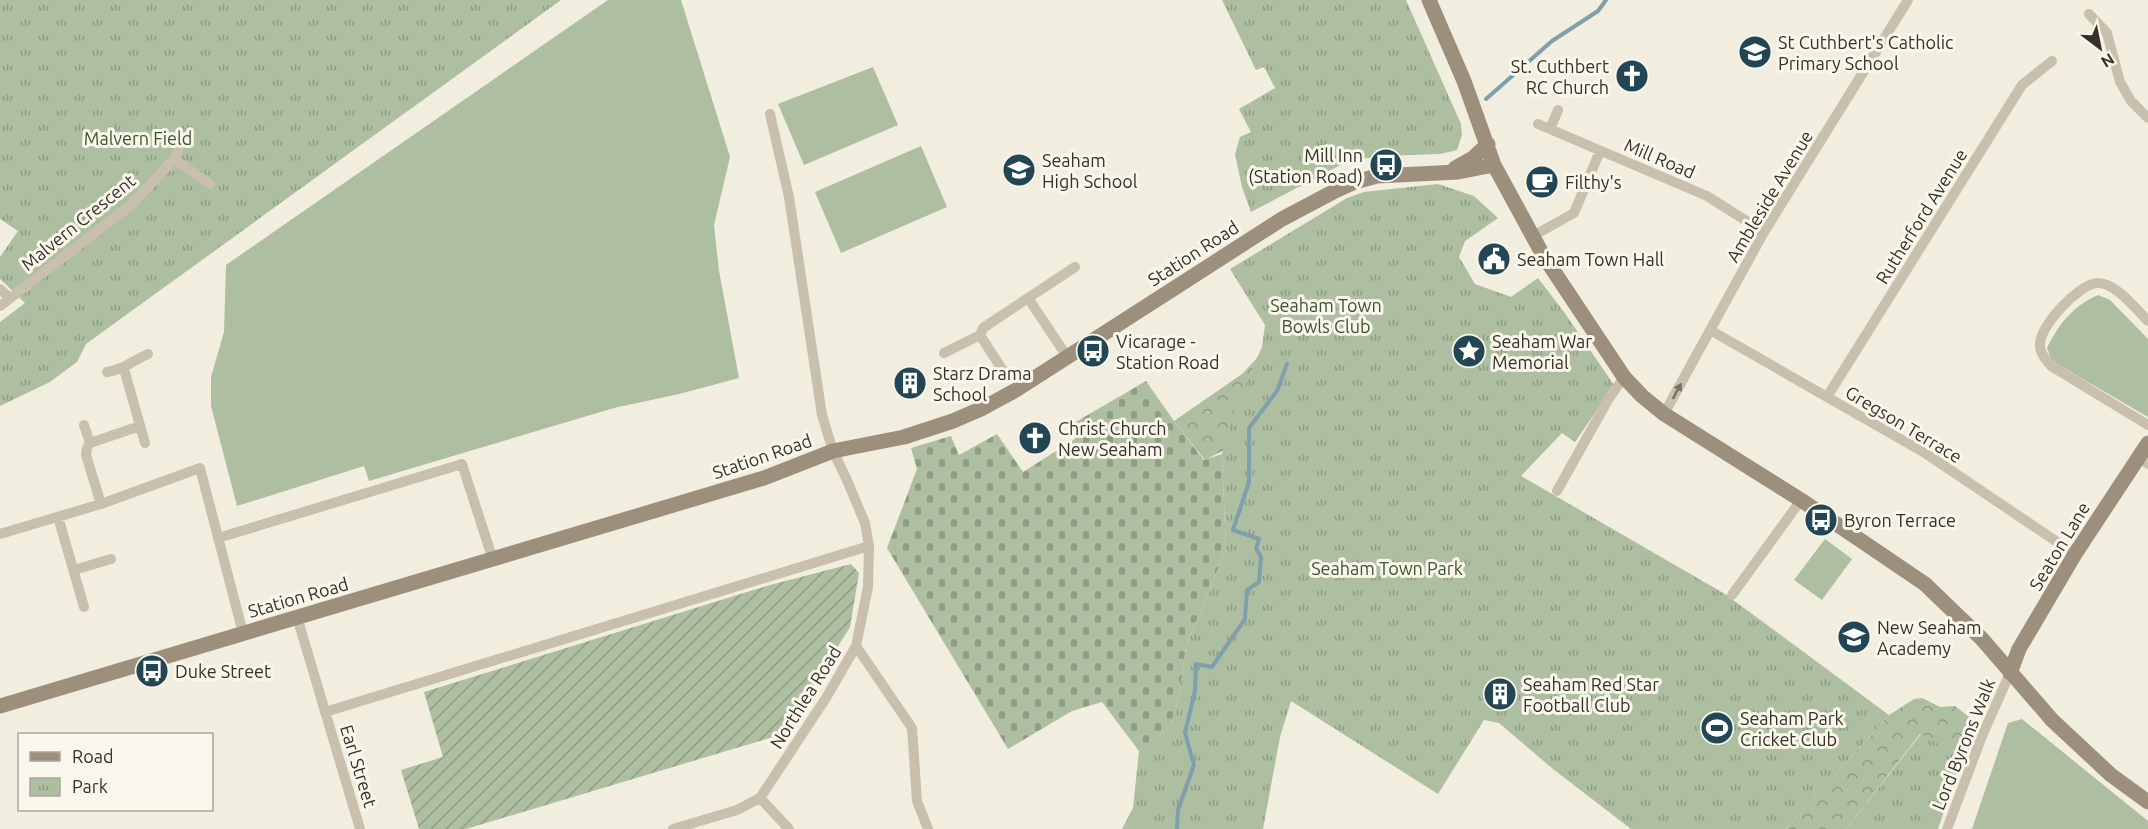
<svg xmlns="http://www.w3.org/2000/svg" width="2148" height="829" font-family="Ubuntu,sans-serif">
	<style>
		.grass { fill: #adbfa0 }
		.forest { fill: url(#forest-crowns) }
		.cemetery { fill: url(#cemetery-stones) }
		.park { fill: url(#park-tufts) }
		.garden { fill: url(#garden-furrows) }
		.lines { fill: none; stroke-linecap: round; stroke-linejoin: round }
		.stream { stroke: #809fac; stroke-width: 4 }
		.street { stroke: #c8c0ac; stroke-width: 10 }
		.secondary { stroke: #9c907d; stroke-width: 15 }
		.oneway { fill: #787164 }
		.labels { text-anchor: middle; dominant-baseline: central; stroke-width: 6; stroke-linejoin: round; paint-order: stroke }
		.poi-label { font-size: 18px; fill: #37312a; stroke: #f9f6eb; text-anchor: start }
		.park-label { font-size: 18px; fill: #3e5330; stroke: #f9f6eb }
		.street-label { font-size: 18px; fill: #37312a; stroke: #f9f6eb }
	</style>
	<defs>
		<pattern id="forest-crowns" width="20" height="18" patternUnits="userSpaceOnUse" patternTransform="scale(1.5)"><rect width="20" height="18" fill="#adbfa0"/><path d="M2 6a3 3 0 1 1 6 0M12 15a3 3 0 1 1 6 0" fill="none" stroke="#8e9c83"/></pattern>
		<pattern id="cemetery-stones" width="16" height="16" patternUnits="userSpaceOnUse" patternTransform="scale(1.5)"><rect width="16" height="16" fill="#adbfa0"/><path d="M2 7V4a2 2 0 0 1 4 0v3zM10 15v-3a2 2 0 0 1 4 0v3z" fill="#8e9c83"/></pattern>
		<pattern id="park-tufts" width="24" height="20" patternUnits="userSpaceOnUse" patternTransform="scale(1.5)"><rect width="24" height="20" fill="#adbfa0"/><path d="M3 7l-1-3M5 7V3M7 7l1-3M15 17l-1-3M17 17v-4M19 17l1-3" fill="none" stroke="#8e9c83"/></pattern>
		<pattern id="garden-furrows" width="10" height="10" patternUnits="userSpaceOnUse" patternTransform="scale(1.5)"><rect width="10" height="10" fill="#adbfa0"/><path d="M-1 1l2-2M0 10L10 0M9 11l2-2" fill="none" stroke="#8e9c83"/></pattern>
	</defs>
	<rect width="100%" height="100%" fill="#f1eddf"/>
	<path class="grass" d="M608 0H681L730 157 714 225 719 271 739 378 679 394 614 408 369 481 364 466 237 506 211 406V377L224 332 226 265Z
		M873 67 898 125 804 165 778 104Z
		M921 146 947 207 841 253 815 192Z
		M2098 295 2110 300 2148 339V417L2057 364 2051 359 2047 348C2058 325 2074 305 2098 295Z
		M1825 539 1852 559 1822 600 1794 580Z
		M2022 719 2148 821V829H1972L2008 723Z"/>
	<path class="forest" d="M1272 342 1240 442 1205 460 1174 421 1242 374Z
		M1922 698 1940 707 1955 706 1977 723 1962 757 1920 734 1846 829H1786L1889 715 1914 699Z"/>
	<path class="cemetery" d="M1146 381 1174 421 1204 460 1222 454 1226 550 1186 646 1180 691 1172 724 1139 751 1102 702 1072 711 1008 749 887 548 917 469 911 448 951 436 959 455 997 434 1023 472 1075 439 1074 423Z"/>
	<path class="park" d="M0 0H561L86 344 77 362 50 382 0 406V322L25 303 0 279V257L18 231 0 219Z
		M1222 0H1406L1461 124 1462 135 1457 150 1440 154 1382 156 1348 161 1251 212 1242 187 1235 154 1240 137 1251 132 1239 109 1275 88 1264 67 1256 70Z
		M1438 184 1474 196 1498 218 1465 241 1459 257 1475 284 1511 297 1538 278 1564 312 1614 385 1575 442 1562 433 1521 476 1725 594 1889 715 1786 829H1631L1553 769 1499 723 1484 720 1438 794 1291 701 1280 737 1263 829H1122L1133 808 1139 751 1172 724 1180 691 1186 646 1226 550 1222 454 1235 408 1262 347 1265 325 1230 269 1347 198 1364 192Z
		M1921 734 1962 757 1938 829H1846Z"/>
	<path class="garden" d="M851 564 859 573 850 627 783 734 466 829H419L401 770 443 757 424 692 770 585Z"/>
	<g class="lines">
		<path class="stream" d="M1486 99 1552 41 1598 11 1606 0
			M1177 829 1178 810 1194 765 1185 733 1195 691 1196 664 1212 667 1245 619 1247 590 1259 582 1261 557 1256 548 1259 539 1233 530 1249 482V428L1277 391 1287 364"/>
		<path class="street" d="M2089 14 2107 33 2120 82 2131 101 2148 118
			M1538 124 1707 196 1764 232
			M1550 129 1558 110
			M174 159 210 184
			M1533 236 1574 213 1600 151
			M0 289 10 298
			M1028 298 1068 358
			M0 306 131 205 174 159 184 139
			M2148 321C2137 310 2114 281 2097 283 2079 284 2038 327 2040 346 2040 353 2046 360 2051 366L2148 425
			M1710 330 1925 453 2075 554
			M980 335 983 328 1075 267
			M944 353 980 335 1007 377
			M124 369 145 443
			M107 372C127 368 130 362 148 354
			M1827 397 2022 85 2052 61
			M1664 414 1764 232 1908 0
			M84 425 90 443
			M2138 457 2148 464
			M1557 491 1608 400 1624 377
			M101 504 86 455 87 448 90 443 140 426
			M58 517 84 607
			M0 534 101 504 200 468 243 633
			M218 538 462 464 493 560
			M74 570 111 559
			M1732 595 1801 500
			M297 617 360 829
			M856 646 912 728 917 801 928 829
			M325 712 869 546
			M760 798 789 829
			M673 829 737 810 760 798 826 698 856 646 868 587 869 546 865 523 846 478 833 451 822 415 789 197 770 114
			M1947 829 1982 736 2010 673"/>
		<path class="secondary" d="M1429 0 1464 81 1494 165 1543 255 1624 377 1642 396 1664 414 1801 500 1925 584 1982 639 2052 720 2111 775 2148 802
			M1455 168 1473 158 1488 144
			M2010 673 2019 649 2075 554 2148 443
			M0 706 764 478 833 451 904 437 953 421 983 408 1016 390 1282 219 1333 192 1355 182 1377 176 1458 172 1494 165"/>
	</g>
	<defs><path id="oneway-solid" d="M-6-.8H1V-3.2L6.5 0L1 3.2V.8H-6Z" transform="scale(1.5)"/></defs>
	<use class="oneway" href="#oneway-solid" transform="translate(1677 391) rotate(-62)"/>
	<defs>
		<symbol id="school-disc" viewBox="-11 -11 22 22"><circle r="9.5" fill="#234655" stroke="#f9f6eb"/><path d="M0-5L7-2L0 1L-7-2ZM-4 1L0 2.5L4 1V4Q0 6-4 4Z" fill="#fff"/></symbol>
		<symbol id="church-disc" viewBox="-11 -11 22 22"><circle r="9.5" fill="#234655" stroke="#f9f6eb"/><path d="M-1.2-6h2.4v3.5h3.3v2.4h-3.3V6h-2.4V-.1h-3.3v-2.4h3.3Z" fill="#fff"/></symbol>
		<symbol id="bus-disc" viewBox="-11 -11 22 22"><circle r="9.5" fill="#234655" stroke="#f9f6eb"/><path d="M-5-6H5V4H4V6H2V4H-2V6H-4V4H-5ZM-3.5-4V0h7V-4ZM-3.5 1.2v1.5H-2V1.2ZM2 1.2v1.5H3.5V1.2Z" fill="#fff"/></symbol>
		<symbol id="cafe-disc" viewBox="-11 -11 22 22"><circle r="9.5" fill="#234655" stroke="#f9f6eb"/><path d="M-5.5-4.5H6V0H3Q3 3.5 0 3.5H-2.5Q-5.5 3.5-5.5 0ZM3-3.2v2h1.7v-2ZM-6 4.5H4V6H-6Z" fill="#fff"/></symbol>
		<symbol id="civic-disc" viewBox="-11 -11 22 22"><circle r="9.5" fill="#234655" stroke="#f9f6eb"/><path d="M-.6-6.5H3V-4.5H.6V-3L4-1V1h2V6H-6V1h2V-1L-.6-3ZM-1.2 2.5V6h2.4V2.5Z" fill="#fff"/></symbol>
		<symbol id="sight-disc" viewBox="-11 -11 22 22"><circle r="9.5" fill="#234655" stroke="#f9f6eb"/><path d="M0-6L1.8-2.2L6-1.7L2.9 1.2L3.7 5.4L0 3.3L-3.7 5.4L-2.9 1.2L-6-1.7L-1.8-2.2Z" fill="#fff"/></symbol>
		<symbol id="building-disc" viewBox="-11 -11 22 22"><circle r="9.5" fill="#234655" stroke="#f9f6eb"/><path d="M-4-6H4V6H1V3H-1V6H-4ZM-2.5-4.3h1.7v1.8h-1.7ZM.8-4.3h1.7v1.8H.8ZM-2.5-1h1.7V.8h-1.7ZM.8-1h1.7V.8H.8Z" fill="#fff"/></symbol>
		<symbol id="stadium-disc" viewBox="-11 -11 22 22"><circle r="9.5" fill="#234655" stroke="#f9f6eb"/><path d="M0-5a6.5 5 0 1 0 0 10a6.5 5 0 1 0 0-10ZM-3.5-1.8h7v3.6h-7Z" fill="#fff"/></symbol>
	</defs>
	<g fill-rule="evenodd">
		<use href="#school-disc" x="1736" y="33" width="38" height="38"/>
		<use href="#church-disc" x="1613" y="57" width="38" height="38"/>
		<use href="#bus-disc" x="1367" y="146" width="38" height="38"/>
		<use href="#school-disc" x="1000" y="151" width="38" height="38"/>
		<use href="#cafe-disc" x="1523" y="163" width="38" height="38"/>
		<use href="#civic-disc" x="1475" y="240" width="38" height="38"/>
		<use href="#bus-disc" x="1074" y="332" width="38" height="38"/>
		<use href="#sight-disc" x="1450" y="332" width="38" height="38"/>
		<use href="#building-disc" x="891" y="364" width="38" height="38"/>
		<use href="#church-disc" x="1016" y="419" width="38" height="38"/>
		<use href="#bus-disc" x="1802" y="501" width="38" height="38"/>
		<use href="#school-disc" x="1835" y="618" width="38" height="38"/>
		<use href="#bus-disc" x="133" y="652" width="38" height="38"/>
		<use href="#building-disc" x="1481" y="675" width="38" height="38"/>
		<use href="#stadium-disc" x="1698" y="709" width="38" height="38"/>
	</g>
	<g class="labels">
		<g class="poi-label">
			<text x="1778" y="42">St Cuthbert's Catholic<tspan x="1778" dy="21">Primary School</tspan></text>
			<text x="1609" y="66" text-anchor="end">St. Cuthbert<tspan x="1609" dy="21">RC Church</tspan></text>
			<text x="1363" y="155" text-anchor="end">Mill Inn<tspan x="1363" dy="21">(Station Road)</tspan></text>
			<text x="1042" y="160">Seaham<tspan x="1042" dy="21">High School</tspan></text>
			<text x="1565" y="182">Filthy's</text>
			<text x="1517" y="259">Seaham Town Hall</text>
			<text x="1116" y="341">Vicarage -<tspan x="1116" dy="21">Station Road</tspan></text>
			<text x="1492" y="341">Seaham War<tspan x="1492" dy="21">Memorial</tspan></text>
			<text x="933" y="373">Starz Drama<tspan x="933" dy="21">School</tspan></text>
			<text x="1058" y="428">Christ Church<tspan x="1058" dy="21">New Seaham</tspan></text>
			<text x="1844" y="520">Byron Terrace</text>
			<text x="1877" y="627">New Seaham<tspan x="1877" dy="21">Academy</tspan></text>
			<text x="175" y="671">Duke Street</text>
			<text x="1523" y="684">Seaham Red Star<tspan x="1523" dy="21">Football Club</tspan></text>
			<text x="1740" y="718">Seaham Park<tspan x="1740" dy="21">Cricket Club</tspan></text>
		</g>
		<g class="park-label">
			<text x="138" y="138">Malvern Field</text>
			<text x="1326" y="305">Seaham Town<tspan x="1326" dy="21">Bowls Club</tspan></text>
			<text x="1387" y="568">Seaham Town Park</text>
		</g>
		<g class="street-label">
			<text transform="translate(1660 158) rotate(23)">Mill Road</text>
			<text transform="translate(1769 196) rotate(-59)">Ambleside Avenue</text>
			<text transform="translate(1921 216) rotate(-58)">Rutherford Avenue</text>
			<text transform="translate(78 222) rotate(-39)">Malvern Crescent</text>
			<text transform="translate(1193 253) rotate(-33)">Station Road</text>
			<text transform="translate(1904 424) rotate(31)">Gregson Terrace</text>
			<text transform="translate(762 456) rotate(-19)">Station Road</text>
			<text transform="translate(2059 546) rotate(-59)">Seaton Lane</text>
			<text transform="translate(298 597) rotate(-16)">Station Road</text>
			<text transform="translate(805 697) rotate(-58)">Northlea Road</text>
			<text transform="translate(1963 744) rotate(-68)">Lord Byrons Walk</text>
			<text transform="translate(359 766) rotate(73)">Earl Street</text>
		</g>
	</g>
	<rect x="18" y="733" width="195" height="78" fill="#f9f6eb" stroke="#aba79e" stroke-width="1.5"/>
	<rect x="30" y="752" width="30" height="9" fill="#9c907d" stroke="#aba79e" stroke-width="1.5"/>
	<text x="72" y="763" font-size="18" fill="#37312a">Road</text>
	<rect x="30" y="778" width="30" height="18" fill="url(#park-tufts)" stroke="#aba79e" stroke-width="1.5"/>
	<text x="72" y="793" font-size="18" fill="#37312a">Park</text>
	<g transform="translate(2100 48) rotate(148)" stroke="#f9f6eb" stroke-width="4.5" paint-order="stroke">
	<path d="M0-4.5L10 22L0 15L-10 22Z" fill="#37312a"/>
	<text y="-9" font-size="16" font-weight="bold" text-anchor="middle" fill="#37312a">N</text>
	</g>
</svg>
